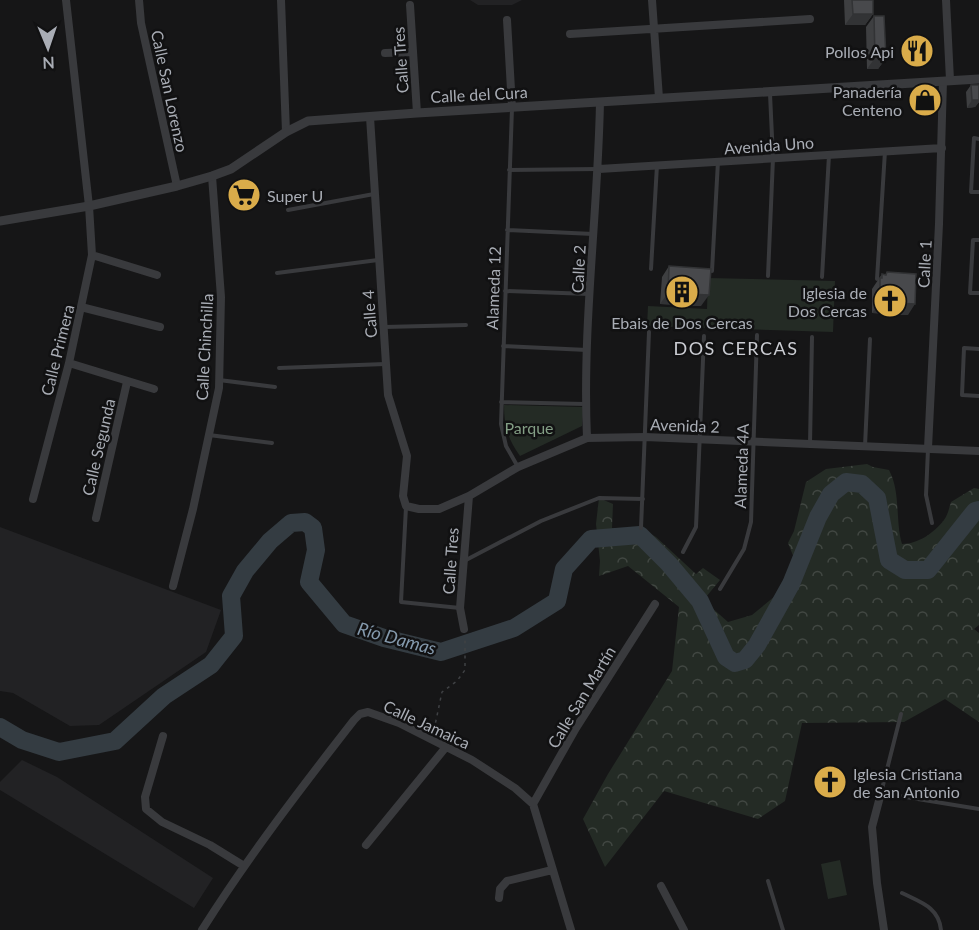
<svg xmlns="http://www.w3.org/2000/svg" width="979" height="930" font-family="Lato,sans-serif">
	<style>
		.built { fill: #222224 }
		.forest { fill: url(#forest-crowns) }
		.green { fill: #242b25 }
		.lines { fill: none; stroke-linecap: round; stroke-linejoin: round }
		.river { stroke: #343c42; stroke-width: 18 }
		.path { stroke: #3f4144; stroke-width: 1.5; stroke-dasharray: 3 4.5; stroke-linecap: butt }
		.service { stroke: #393a3d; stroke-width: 4 }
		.minor { stroke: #393a3d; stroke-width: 8 }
		.tertiary { stroke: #393a3d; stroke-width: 9 }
		.wall { fill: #3e3f41 }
		.shaded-wall { fill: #323335 }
		.building { fill: #48494c; stroke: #323335; stroke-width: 1.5 }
		.labels { text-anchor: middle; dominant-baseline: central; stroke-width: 5; stroke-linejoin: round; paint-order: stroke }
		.poi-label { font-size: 16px; fill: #a9adb5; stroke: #111112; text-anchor: end }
		.street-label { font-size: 16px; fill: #a9adb5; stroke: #111112 }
		.park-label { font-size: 16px; fill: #839e85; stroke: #111112 }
		.neighbourhood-label { font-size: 18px; letter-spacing: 1.5px; fill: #caccd2; stroke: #111112 }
		.water-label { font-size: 18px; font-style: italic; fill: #8499ac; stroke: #111112 }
	</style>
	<defs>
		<pattern id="forest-crowns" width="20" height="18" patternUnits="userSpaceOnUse" patternTransform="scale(1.5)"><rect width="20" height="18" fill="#242b25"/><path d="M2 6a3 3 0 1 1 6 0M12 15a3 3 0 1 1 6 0" fill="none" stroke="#414742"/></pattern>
	</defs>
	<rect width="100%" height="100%" fill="#161617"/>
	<path class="built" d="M470 0H522L512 5H478Z
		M0 527 221 610 206 652 99 725 70 726 13 693 0 691Z
		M22 760 57 777 213 878 194 908 0 790V782Z"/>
	<path class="forest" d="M867 464 873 467 889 470C901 493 895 520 902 544 918 544 934 533 944 520 948 515 949 508 951 502L974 488 979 489V625L974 629 979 633V722L945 699 904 722 802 723 785 801 758 819 664 791 605 867 583 819 608 774 672 671 679 607 628 566 599 576 600 561 596 524 599 498 613 504 612 528H641L656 537 696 574 703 568 720 580 706 597 711 607 728 622 752 615 780 592 794 558 788 543 794 531 806 482 826 469Z"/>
	<path class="green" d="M708 278 835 281 833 332 647 326 648 306 707 309Z
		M504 405 583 407 582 426 520 456C508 440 504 425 504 405Z
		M840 860 847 895 828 899 821 864Z"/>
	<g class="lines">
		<path class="river" d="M0 727 22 740 59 752 115 741 164 696 211 665 234 636 231 596 245 571 270 541 291 523 305 522 313 528 316 550 309 582 344 624 384 638 441 652 514 628 557 601 564 569 591 539 640 535 669 564 700 601 726 657 735 663 745 660 757 645 791 584 818 517 831 494 846 482 862 484 877 498 889 560 905 570H928L975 511 979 510"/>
		<path class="path" d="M434 730 442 692 457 681 465 670V639"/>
		<path class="service" d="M512 108 501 424 506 446 518 467
			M979 139 974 138 971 192H979
			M509 170 598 169
			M288 210 374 194
			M507 230 593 234
			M979 240H973L970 293H979
			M651 269 657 165
			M712 271 718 161
			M277 273 378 260
			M768 276 773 158 770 94
			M822 277 829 155
			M877 279 885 151
			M505 291 589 294
			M384 327 466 325
			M503 346 587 350
			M979 349 964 348 962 395 979 396
			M279 368 385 364
			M219 380 275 387
			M501 402 585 404
			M209 435 272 443
			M810 444 812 337
			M865 446 870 339
			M928 449 926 495 932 523
			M406 507 401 602 460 608
			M641 528 649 332
			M683 552 696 527 704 336
			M466 560 541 521 599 498 643 499
			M720 589 744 549 751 522 757 335
			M901 714 881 793 979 809
			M768 881 783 930
			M902 893C920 902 939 907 941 930"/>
		<path class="minor" d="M139 0 141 23 177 186
			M281 0 286 132
			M652 0 659 98
			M946 0 950 80
			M410 5 417 113
			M507 20 512 107
			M570 34 810 19
			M385 53 413 52
			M370 117 388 395 407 456 403 496 406 506 419 509H439L469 496 518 467 587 438 645 437 979 451
			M599 169 942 148
			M92 255 157 275
			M81 307 160 327
			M69 363 154 389
			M587 438C582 326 598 213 600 102
			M928 448 939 224 943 81
			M33 499 69 363 92 255 89 206 66 0
			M96 518 127 382
			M173 586 193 509 219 388 221 297 212 176
			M464 629 460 608 469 496
			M163 736 145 797 146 809 162 822 210 845 244 866
			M881 793 872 827 877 883 884 930
			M533 804 576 728 655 604
			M366 845 446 747
			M661 886 684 930
			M499 898 500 889 507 881 552 870
			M202 930C248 857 301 788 354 720L360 714 368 712 399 723 472 760 515 788 533 804 571 930"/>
		<path class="tertiary" d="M0 221 89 206 177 186 212 176 231 169 286 132 308 121 417 113 979 79"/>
	</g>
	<path class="wall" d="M844 0H873V14L865 25H845Z
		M874 16 886 58 878 69H867L866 27Z
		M971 85H979V102L975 107 967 108 966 92Z
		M922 87 933 103 918 105 917 94Z
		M669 266 701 306 660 304 662 277Z
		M887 272 908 315 872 313V289L882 274 885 275Z"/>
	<path class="shaded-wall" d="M853 14H873L865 25H845Z
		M875 58H886L878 69H867Z
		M938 96 933 103 918 105 923 97Z
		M972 100H979V102L975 107 967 108Z
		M668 293 709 295 701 306 660 304Z
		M880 302 915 304 908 315 872 313Z"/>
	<path class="building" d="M852 0H873V14H853Z
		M874 16H884L886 58H875Z
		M971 85H979V100H972Z
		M922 87H932L937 90 938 96 923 97Z
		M669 266 711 269 709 295 668 293Z
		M887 272 916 274 915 304 880 302V278H882V274L886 275Z"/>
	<defs>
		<symbol id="restaurant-disc" viewBox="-11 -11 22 22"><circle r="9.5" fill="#daac4a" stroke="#111112"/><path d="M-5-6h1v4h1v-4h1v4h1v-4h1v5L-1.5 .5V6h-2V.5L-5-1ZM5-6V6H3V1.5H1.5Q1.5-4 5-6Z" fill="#111"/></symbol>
		<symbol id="shop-disc" viewBox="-11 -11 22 22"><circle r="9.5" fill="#daac4a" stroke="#111112"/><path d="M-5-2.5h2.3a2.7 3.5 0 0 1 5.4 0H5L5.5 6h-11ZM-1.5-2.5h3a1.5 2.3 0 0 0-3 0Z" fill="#111"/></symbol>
		<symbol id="supermarket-disc" viewBox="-11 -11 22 22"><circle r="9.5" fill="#daac4a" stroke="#111112"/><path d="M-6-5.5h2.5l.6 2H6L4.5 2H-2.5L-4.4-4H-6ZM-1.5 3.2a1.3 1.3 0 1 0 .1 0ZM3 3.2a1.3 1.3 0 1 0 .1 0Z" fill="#111"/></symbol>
		<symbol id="building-disc" viewBox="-11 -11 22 22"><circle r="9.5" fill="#daac4a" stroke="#111112"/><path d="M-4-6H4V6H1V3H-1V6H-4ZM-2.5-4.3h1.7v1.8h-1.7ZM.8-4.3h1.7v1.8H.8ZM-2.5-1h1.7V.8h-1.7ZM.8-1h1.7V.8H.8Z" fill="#111"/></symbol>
		<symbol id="church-disc" viewBox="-11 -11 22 22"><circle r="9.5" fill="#daac4a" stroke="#111112"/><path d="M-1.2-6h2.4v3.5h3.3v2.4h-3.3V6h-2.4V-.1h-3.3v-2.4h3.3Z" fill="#111"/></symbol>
	</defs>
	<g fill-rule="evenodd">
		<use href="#restaurant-disc" x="898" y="32" width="38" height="38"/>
		<use href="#shop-disc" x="906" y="81" width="38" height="38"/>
		<use href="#supermarket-disc" x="225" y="176" width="38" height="38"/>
		<use href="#building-disc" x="663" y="273" width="38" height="38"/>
		<use href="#church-disc" x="871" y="282" width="38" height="38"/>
		<use href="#church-disc" x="811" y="763" width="38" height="38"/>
	</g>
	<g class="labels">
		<g class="poi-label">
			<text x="894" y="51">Pollos Api</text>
			<text x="902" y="91">Panadería<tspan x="902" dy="18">Centeno</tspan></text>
			<text x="267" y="195" text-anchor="start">Super U</text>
			<text x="867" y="292">Iglesia de<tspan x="867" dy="18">Dos Cercas</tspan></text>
			<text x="682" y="322" text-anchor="middle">Ebais de Dos Cercas</text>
			<text x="853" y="773" text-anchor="start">Iglesia Cristiana<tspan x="853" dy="18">de San Antonio</tspan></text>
		</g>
		<g class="street-label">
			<text transform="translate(400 60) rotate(-94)">Calle Tres</text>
			<text transform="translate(170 91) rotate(78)">Calle San Lorenzo</text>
			<text transform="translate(479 94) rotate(-3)">Calle del Cura</text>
			<text transform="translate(769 145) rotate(-4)">Avenida Uno</text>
			<text transform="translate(924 264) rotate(-87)">Calle 1</text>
			<text transform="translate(578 269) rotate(-87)">Calle 2</text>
			<text transform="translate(493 288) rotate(-88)">Alameda 12</text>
			<text transform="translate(369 314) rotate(-94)">Calle 4</text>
			<text transform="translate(204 347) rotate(-87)">Calle Chinchilla</text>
			<text transform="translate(57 350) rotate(-76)">Calle Primera</text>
			<text transform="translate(685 425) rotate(2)">Avenida 2</text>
			<text transform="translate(98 447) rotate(-77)">Calle Segunda</text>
			<text transform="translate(741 466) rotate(-88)">Alameda 4A</text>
			<text transform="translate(450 561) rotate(-86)">Calle Tres</text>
			<text transform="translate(581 697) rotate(-59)">Calle San Martín</text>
			<text transform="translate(427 724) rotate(25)">Calle Jamaica</text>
		</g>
		<g class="park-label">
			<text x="529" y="427">Parque</text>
		</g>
		<g class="neighbourhood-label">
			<text x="736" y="348">DOS CERCAS</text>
		</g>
		<g class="water-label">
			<text transform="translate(397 638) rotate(15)">Río Damas</text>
		</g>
	</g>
	<g transform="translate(48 48) rotate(178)" stroke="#111112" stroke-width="4.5" paint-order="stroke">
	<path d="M0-4.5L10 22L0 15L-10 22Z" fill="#a9adb5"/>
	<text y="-9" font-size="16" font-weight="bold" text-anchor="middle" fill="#a9adb5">N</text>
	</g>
</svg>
